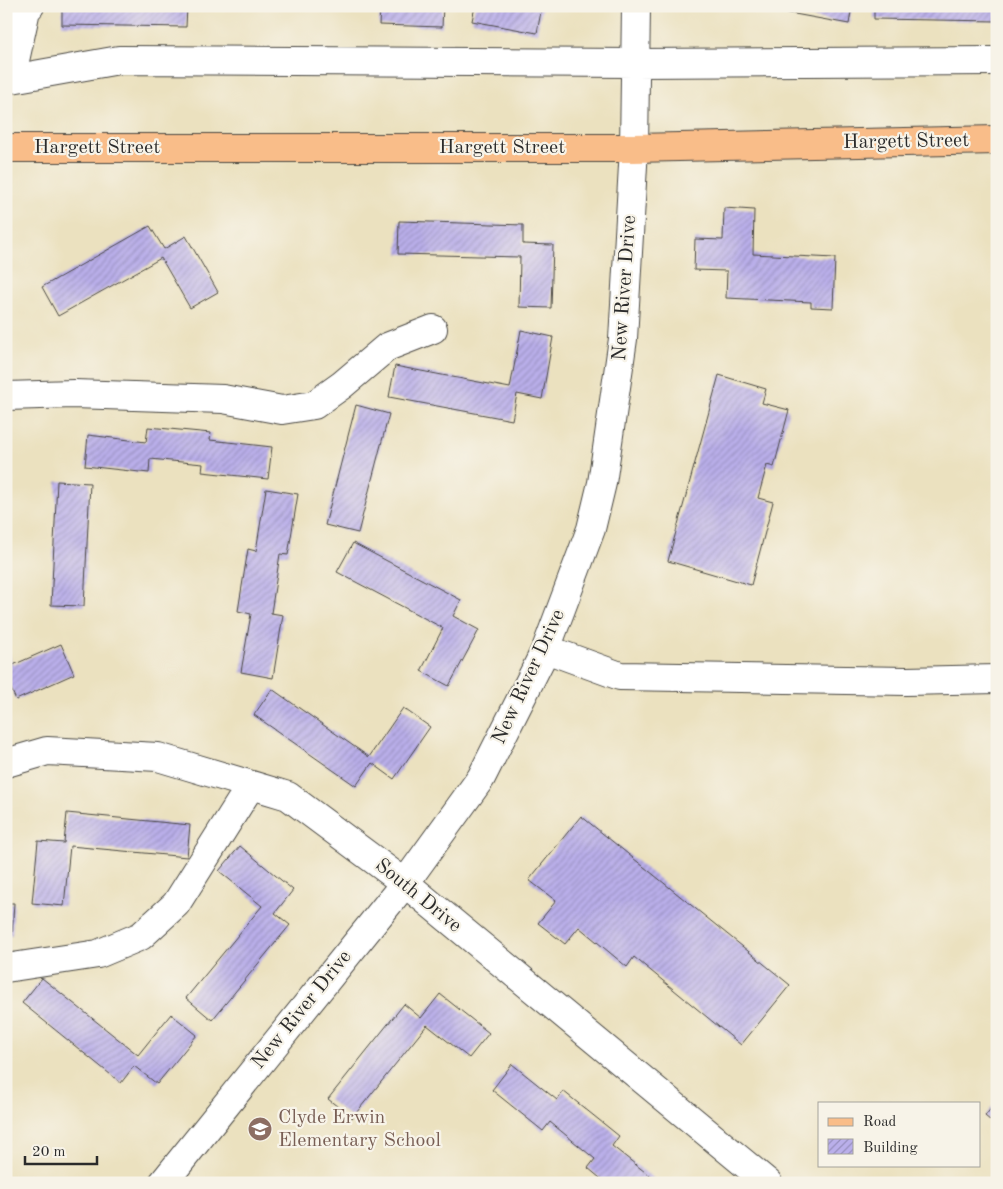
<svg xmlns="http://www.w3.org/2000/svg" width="1003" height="1189" font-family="'Old Standard TT',serif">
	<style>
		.building { fill: url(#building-hatch) }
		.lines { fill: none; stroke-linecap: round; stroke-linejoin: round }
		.minor-casing { stroke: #484641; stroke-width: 30 }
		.major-casing { stroke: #484641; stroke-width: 30 }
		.minor { stroke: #fff; stroke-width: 28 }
		.major { stroke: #f9bd89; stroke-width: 28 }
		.labels { text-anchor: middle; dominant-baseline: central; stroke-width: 4.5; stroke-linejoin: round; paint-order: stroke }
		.street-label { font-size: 20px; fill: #2b2b2b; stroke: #f7f3e8 }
		.education-label { font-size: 20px; fill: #785e54; stroke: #f7f3e8; text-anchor: start }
	</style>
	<defs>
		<pattern id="building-hatch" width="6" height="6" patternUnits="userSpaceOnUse" patternTransform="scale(1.25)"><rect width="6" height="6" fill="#baafea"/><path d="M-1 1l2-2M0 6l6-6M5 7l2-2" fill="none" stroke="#978fbe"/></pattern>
	</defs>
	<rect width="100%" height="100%" fill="#f7f3e8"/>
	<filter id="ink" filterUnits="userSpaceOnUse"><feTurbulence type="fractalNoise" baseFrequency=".02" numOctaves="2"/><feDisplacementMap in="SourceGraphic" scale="10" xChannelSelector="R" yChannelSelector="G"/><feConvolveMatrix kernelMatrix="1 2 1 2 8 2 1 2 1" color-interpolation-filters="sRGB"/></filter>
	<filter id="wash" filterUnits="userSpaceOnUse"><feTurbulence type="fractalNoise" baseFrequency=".0096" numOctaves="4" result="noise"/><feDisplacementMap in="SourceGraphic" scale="20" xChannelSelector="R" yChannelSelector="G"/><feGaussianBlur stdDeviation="1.12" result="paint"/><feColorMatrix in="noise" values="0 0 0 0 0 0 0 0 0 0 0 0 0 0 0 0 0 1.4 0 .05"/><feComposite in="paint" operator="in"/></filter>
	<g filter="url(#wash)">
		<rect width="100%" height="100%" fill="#ebe1bf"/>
		<g id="blocks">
			<path class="building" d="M62 6H187L186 27 62 25Z
				M380 6H443L442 27 379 25Z
				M475 6H542L537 33 472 21Z
				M751 6H852L849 24Z
				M874 6H997V21L874 19Z
				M724 208 754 210 753 254 835 258 833 308 811 307V302L726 298 727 271 694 270 695 239 723 240Z
				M399 221 523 225V244L553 245 551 308 519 307 520 257 398 254Z
				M150 226 164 249 186 236 218 292 190 308 161 258 58 316 42 287Z
				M521 330 553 337 542 399 517 394 512 420 389 397 395 366 510 388Z
				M719 375 766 389 762 403 789 410 774 467 767 465 758 498 773 502 751 585 668 561Z
				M356 405 389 414 358 533 325 525Z
				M148 427 211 433 210 440 272 447 268 479 202 472 203 464 150 459 149 473 85 466 88 435 146 442Z
				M57 481 90 483 84 606 51 605Z
				M266 489 298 494 288 555 280 554 271 613 283 615 273 678 241 672 251 614 238 611 248 549 256 551Z
				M353 543 461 600 453 616 479 630 449 686 421 671 443 628 337 572Z
				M61 644 74 674 16 700 6 678V649L13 665Z
				M272 689 369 757 403 708 430 727 394 779 372 763 356 786 254 715Z
				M67 813 190 825 187 857 70 846 64 906 32 903 38 841 64 843Z
				M581 816 790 985 741 1045 634 957 627 967 579 927 565 944 538 923 556 901 529 880Z
				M240 846 293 890 275 913 290 925 212 1020 186 998 262 906 219 871Z
				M6 903H14L12 935H6Z
				M42 978 138 1055 171 1014 197 1035 157 1084 134 1066 121 1083 22 1003Z
				M440 994 489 1033 469 1058 427 1025 352 1118 328 1099 404 1004 421 1018Z
				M512 1064 557 1100 563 1091 619 1136 612 1146 659 1183H606L588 1168 595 1159 550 1122 543 1131 492 1090Z
				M997 1101V1126L985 1116Z"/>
		</g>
	</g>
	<g filter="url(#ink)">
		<use href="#blocks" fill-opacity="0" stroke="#484641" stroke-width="1"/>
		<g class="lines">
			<defs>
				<path id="minor" d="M11 79 26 10 30 6
					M6 80 119 60 635 63 997 61
					M6 396 74 394 223 399 282 410 314 405 342 385 387 347 433 329
					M546 649 620 676 906 681 997 679
					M6 763 47 751 158 757 288 796 405 883 768 1183
					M6 968 98 954 141 936 176 904 251 785
					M163 1183 405 883 481 778 546 649 591 529 602 483 623 339 634 148 636 6"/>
				<path id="major" d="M6 148H634L997 140"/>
			</defs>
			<use href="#minor" class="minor-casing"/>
			<use href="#major" class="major-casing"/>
			<use href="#minor" class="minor"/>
			<use href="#major" class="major"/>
		</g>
	</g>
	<defs>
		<symbol id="school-disc" viewBox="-11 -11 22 22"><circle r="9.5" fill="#8d6e63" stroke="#f7f3e8"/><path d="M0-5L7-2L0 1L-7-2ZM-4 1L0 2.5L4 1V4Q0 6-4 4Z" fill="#fff"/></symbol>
	</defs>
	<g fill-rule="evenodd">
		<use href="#school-disc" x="246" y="1115" width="28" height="28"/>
	</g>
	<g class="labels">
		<g class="street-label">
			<text transform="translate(906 142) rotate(-1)">Hargett Street</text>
			<text x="97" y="148">Hargett Street</text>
			<text x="502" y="148">Hargett Street</text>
			<text transform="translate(625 288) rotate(-86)">New River Drive</text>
			<text transform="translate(529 677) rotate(-65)">New River Drive</text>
			<text transform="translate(418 896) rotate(39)">South Drive</text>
			<text transform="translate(302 1010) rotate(-51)">New River Drive</text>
		</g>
		<g class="education-label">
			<text x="278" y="1118">Clyde Erwin<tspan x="278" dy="23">Elementary School</tspan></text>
		</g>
	</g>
	<rect width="1003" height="1189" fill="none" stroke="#f7f3e8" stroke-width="25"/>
	<rect x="818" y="1102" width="162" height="65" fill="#f7f3e8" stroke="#a5a39c"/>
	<rect x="828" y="1118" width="25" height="8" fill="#f9bd89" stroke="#a5a39c"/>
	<text x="863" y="1126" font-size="15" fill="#2b2b2b">Road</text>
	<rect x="828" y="1139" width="25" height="15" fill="url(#building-hatch)" stroke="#a5a39c"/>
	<text x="863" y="1152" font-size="15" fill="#2b2b2b">Building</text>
	<path d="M25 1156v8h72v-8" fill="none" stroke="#2b2b2b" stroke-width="2.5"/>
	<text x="32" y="1156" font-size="15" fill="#2b2b2b" stroke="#f7f3e8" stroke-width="4" paint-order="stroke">20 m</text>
</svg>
